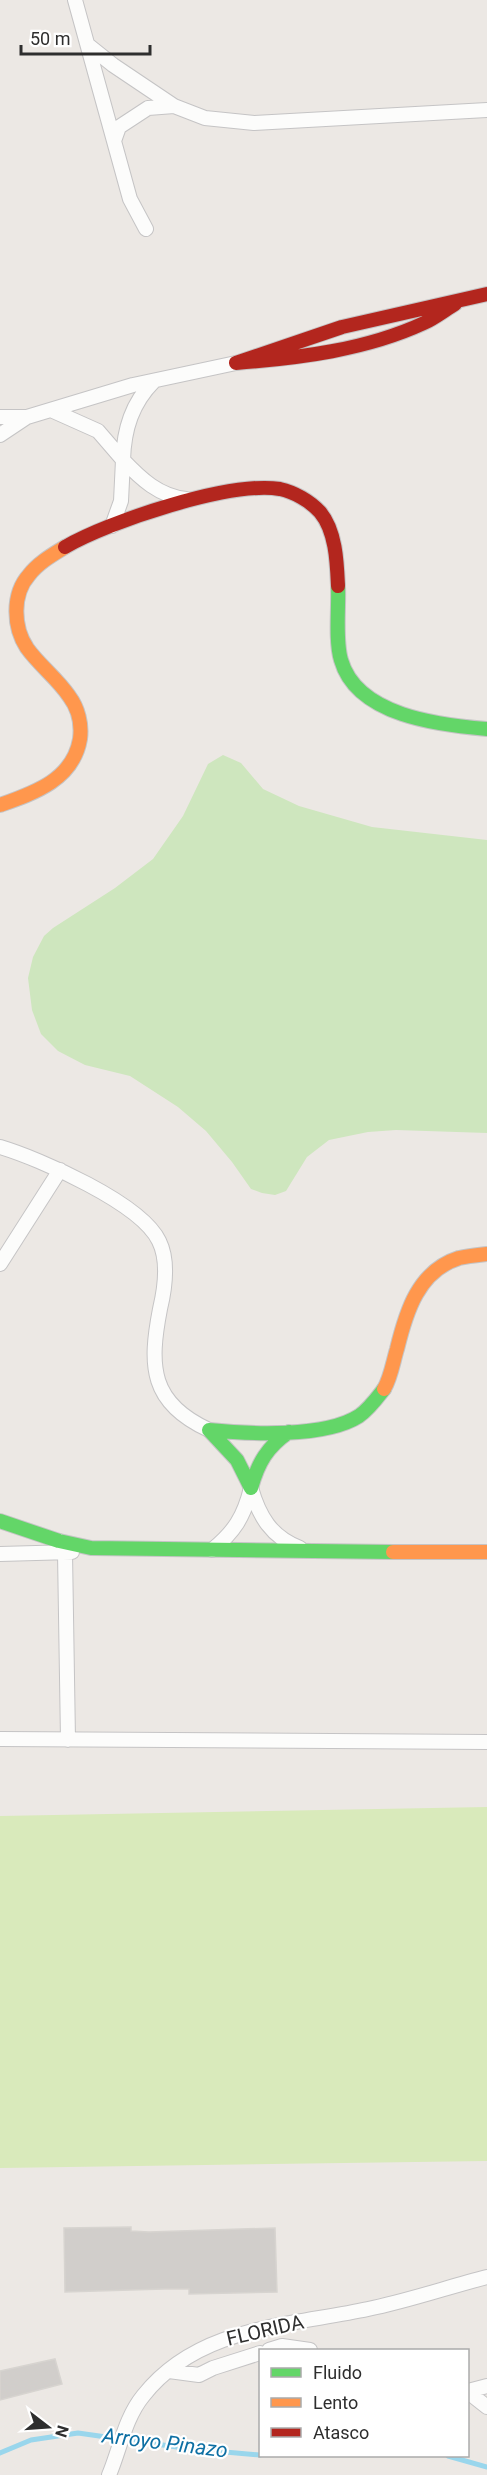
<svg xmlns="http://www.w3.org/2000/svg" width="487" height="2475" font-family="Roboto,sans-serif">
	<style>
		.green { fill: #cee6be }
		.pitch { fill: #d9eabb }
		.lines { fill: none; stroke-linecap: round; stroke-linejoin: round }
		.stream { stroke: #99d6ec; stroke-width: 5 }
		.building { fill: #d1cecb; stroke: #d7d4d0; stroke-width: 1.5 }
		.street-casing { stroke: #c5c4c5; stroke-width: 16 }
		.fast-casing { stroke: #c5c4c5; stroke-width: 16 }
		.slow-casing { stroke: #c5c4c5; stroke-width: 16 }
		.jam-casing { stroke: #c5c4c5; stroke-width: 16 }
		.street { stroke: #fcfcfb; stroke-width: 14 }
		.fast { stroke: #63d668; stroke-width: 14 }
		.slow { stroke: #ff974d; stroke-width: 14 }
		.jam { stroke: #b3261e; stroke-width: 14 }
		.labels { text-anchor: middle; dominant-baseline: central; stroke-width: 4.5; stroke-linejoin: round; paint-order: stroke }
		.street-label { font-size: 20px; fill: #2e2e2e; stroke: #fff }
		.water-label { font-size: 21px; font-style: italic; fill: #0d6fa3; stroke: #fff }
	</style>
	<rect width="100%" height="100%" fill="#ece8e4"/>
	<path class="green" d="M223 755 241 763 263 789 299 806 372 827 487 840V1133L396 1130 368 1132 329 1140 307 1157 286 1191 275 1195 262 1193 251 1189 232 1162 206 1131 178 1107 130 1076 85 1065 58 1051 41 1034 32 1010 28 978 33 957 44 936 53 928 115 888 153 859 183 816 208 764Z"/>
	<path class="pitch" d="M487 1807V2161L0 2168V1816Z"/>
	<g class="lines">
		<path class="stream" d="M0 2453 31 2440 78 2433 191 2449 260 2455
			M448 2456 487 2467"/>
	</g>
	<path class="building" d="M131 2227V2231L149 2232 275 2228 277 2292 189 2294V2289H164L65 2292 64 2228Z
		M55 2359 62 2384 0 2400V2371Z"/>
	<g class="lines">
		<defs>
			<path id="street" d="M75 0 130 199 146 229
				M88 45 113 65 174 106 148 108 119 127 114 141
				M174 106 205 118 254 123 487 110
				M51 410 98 431 123 460C124 429 132 403 154 381
				M0 417H27
				M0 435 27 417 133 385 236 363
				M112 526 121 501 123 460C141 479 159 496 186 499
				M0 1147C40 1159 141 1203 159 1241 169 1261 165 1288 160 1309 149 1366 150 1403 209 1430
				M0 1264 60 1170
				M59 1541 65 1553 68 1740
				M212 1550C234 1532 244 1517 251 1488 259 1516 271 1537 300 1548
				M0 1554 72 1552
				M0 1739 487 1742
				M269 2350 282 2346 310 2350
				M169 2371 199 2375 213 2368 260 2353
				M468 2391 487 2386
				M468 2392 487 2407
				M109 2475C120 2449 125 2418 143 2396 198 2326 289 2326 368 2309 408 2301 448 2287 487 2277"/>
			<path id="fast" d="M338 586C339 608 335 640 341 660 357 716 439 725 487 729
				M289 1432C267 1447 258 1463 251 1488L237 1460 209 1430C249 1434 325 1438 359 1416 369 1409 377 1398 384 1389
				M0 1521 59 1541 91 1548 393 1552"/>
			<path id="slow" d="M0 805C34 793 73 780 80 739 82 724 78 708 69 696 57 678 39 665 27 648 13 627 12 594 29 575 38 563 52 555 65 547
				M384 1389C391 1377 393 1362 397 1349 406 1312 418 1271 459 1258 468 1256 478 1255 487 1254
				M393 1552H487"/>
			<path id="jam" d="M455 304C445 310 435 318 424 323 366 350 299 358 236 363L342 327 487 294
				M65 547C110 521 230 481 280 489 294 492 310 501 320 512 336 531 337 563 338 586"/>
		</defs>
		<use href="#street" class="street-casing"/>
		<use href="#fast" class="fast-casing"/>
		<use href="#slow" class="slow-casing"/>
		<use href="#jam" class="jam-casing"/>
		<use href="#street" class="street"/>
		<use href="#fast" class="fast"/>
		<use href="#slow" class="slow"/>
		<use href="#jam" class="jam"/>
	</g>
	<g class="labels">
		<g class="street-label">
			<text transform="translate(265 2330) rotate(-13)">FLORIDA</text>
		</g>
		<g class="water-label">
			<text transform="translate(165 2443) rotate(7)">Arroyo Pinazo</text>
		</g>
	</g>
	<rect x="259" y="2349" width="210" height="108" fill="#ffffff" stroke="#ababab" stroke-width="1.5"/>
	<rect x="271" y="2368" width="30" height="9" fill="#63d668" stroke="#ababab" stroke-width="1.5"/>
	<text x="313" y="2379" font-size="18" fill="#2e2e2e">Fluido</text>
	<rect x="271" y="2398" width="30" height="9" fill="#ff974d" stroke="#ababab" stroke-width="1.5"/>
	<text x="313" y="2409" font-size="18" fill="#2e2e2e">Lento</text>
	<rect x="271" y="2428" width="30" height="9" fill="#b3261e" stroke="#ababab" stroke-width="1.5"/>
	<text x="313" y="2439" font-size="18" fill="#2e2e2e">Atasco</text>
	<g transform="translate(48 2427) rotate(107)" stroke="#ffffff" stroke-width="4.5" paint-order="stroke">
	<path d="M0-4.5L10 22L0 15L-10 22Z" fill="#2e2e2e"/>
	<text y="-9" font-size="16" font-weight="bold" text-anchor="middle" fill="#2e2e2e">N</text>
	</g>
	<path d="M21 45v9h129v-9" fill="none" stroke="#2e2e2e" stroke-width="3"/>
	<text x="30" y="45" font-size="18" fill="#2e2e2e" stroke="#ffffff" stroke-width="4.5" paint-order="stroke">50 m</text>
</svg>
